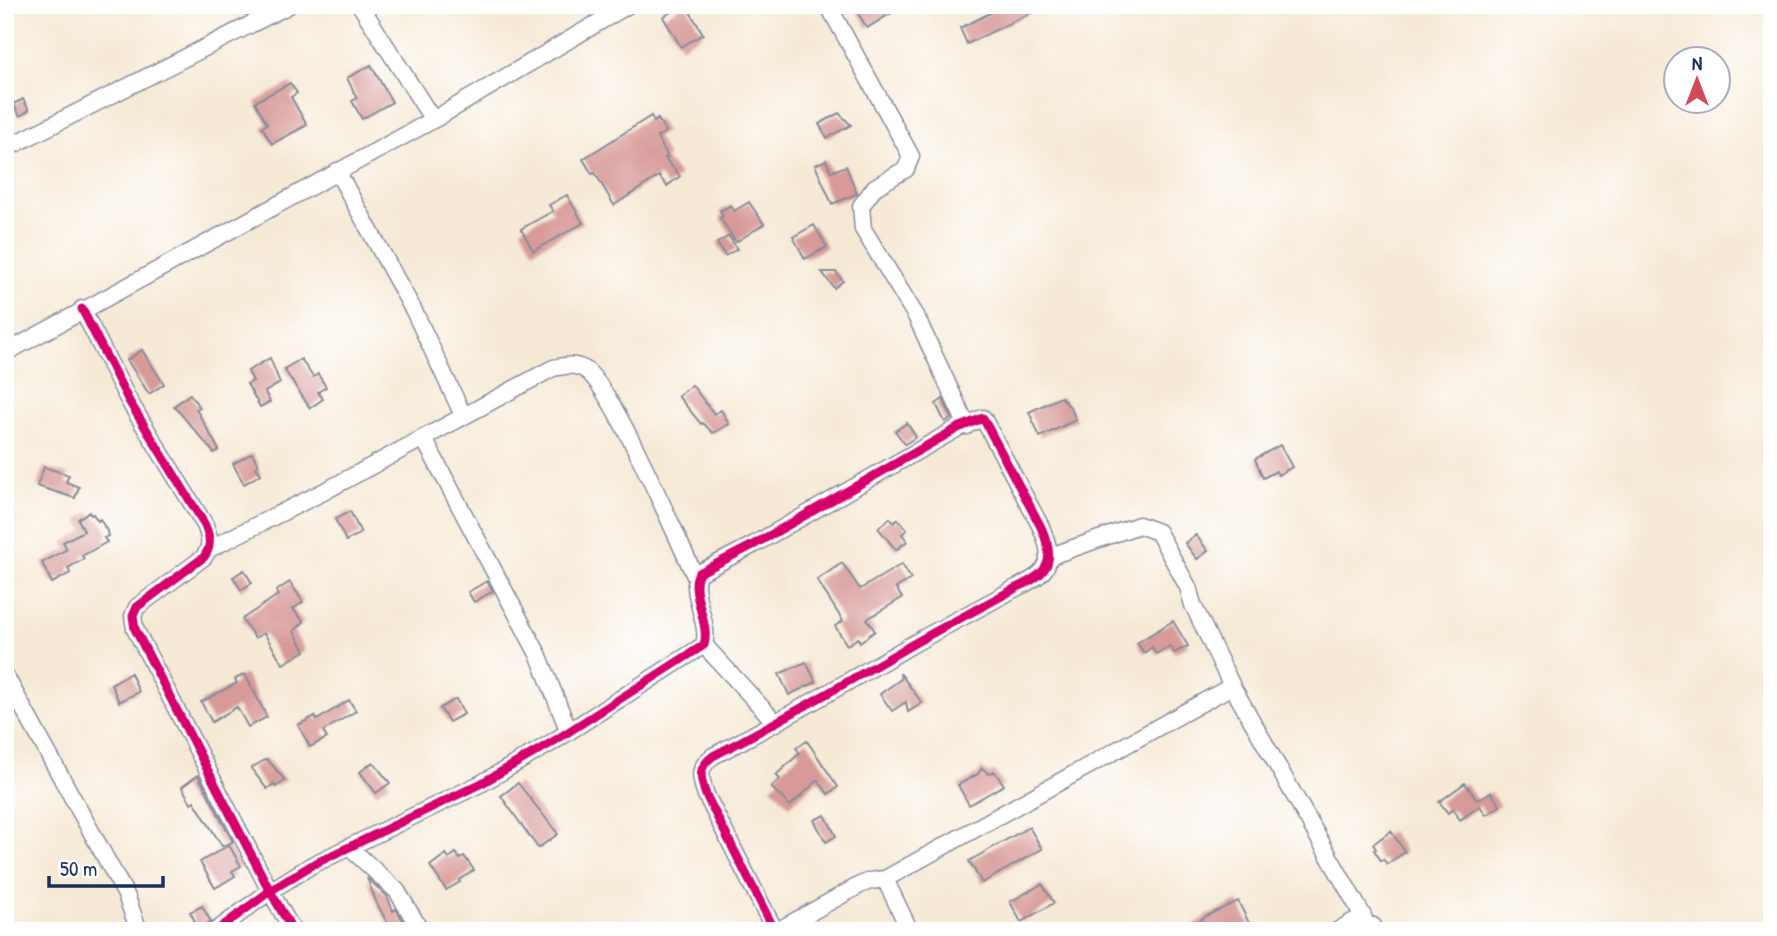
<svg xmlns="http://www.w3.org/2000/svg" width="1777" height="936" font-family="'Patrick Hand',sans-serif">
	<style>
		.building { fill: #d79a98 }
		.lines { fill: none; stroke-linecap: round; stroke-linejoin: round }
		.minor-casing { stroke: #888c9a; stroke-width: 19 }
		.minor { stroke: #fff; stroke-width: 16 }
		.cycleway-casing { stroke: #fff; stroke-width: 13 }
		.cycleway { stroke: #d6006c; stroke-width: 9 }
	</style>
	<rect width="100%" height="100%" fill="#fff"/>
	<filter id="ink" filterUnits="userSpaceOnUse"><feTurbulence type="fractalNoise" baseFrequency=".0143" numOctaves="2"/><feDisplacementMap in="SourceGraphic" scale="14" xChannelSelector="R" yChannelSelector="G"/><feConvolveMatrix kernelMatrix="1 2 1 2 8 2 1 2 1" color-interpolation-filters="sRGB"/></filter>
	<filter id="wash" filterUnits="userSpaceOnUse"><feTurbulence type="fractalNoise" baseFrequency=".00686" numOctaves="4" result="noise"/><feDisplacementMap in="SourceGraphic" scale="28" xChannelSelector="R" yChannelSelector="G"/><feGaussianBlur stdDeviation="1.57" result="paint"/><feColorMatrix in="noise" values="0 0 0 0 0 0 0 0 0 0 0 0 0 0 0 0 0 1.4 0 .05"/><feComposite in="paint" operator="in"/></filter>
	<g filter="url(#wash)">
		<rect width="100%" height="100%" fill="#f6e9d5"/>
		<g id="blocks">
			<path class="building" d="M683 5H686L703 34 681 47 663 17Z
				M853 5H904L867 28Z
				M1006 5H1047L967 44 960 28Z
				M371 65 392 102 362 119 352 101 357 98 347 78Z
				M290 83 297 93 291 97 307 125 272 144 262 127 267 124 255 102Z
				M23 99 29 110 20 116 13 104Z
				M839 113 851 125 827 138 819 124Z
				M651 116 654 122 658 119 666 132 657 137 668 157 665 158 680 176 667 186 659 176 614 205 595 173 592 174 583 159Z
				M826 160 831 172 846 166 857 194 832 204 815 165Z
				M567 195 583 223 533 251 521 229 553 211 549 205Z
				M749 202 764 224 736 242 720 218 723 216 720 211 731 205 734 211Z
				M814 225 827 247 805 259 793 237Z
				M729 236 737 249 725 256 717 243Z
				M822 272H836L843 281 834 288Z
				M142 350 164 384 149 394 127 360Z
				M270 358 280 383 265 392 270 402 260 407 247 384 253 381 248 371Z
				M301 359 313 377 318 374 326 387 318 392 323 399 310 408 284 369Z
				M692 385 714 414 721 410 729 424 713 433 703 423 701 424 678 396Z
				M190 394 200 408 196 409 219 450 214 453 174 406Z
				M1061 397 1071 408 1076 420 1040 437 1029 412Z
				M943 399 952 418 945 422 936 404Z
				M907 423 916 437 905 444 895 431Z
				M1280 445 1292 467 1278 475 1276 471 1263 478 1255 459Z
				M252 453 259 465 256 467 261 474 244 484 233 464Z
				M44 467 69 475 66 482 79 487 75 498 37 486Z
				M350 511 361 533 346 541 335 519Z
				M89 512 91 515 93 514 98 521 100 519 107 531 108 536 104 538 107 542 82 556 84 559 68 568 70 573 52 583 42 563 67 549 63 542 84 531 78 519Z
				M890 518 894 523 898 519 907 530 902 534 907 541 896 550 878 528Z
				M1196 535 1208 551 1197 559 1185 543Z
				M842 563 860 589 902 564 911 579 896 588 902 598 867 619 875 631 860 642 858 638 847 645 835 626 843 621 817 580Z
				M244 570 252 583 241 590 233 577Z
				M487 581 493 591 474 602 468 592Z
				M290 582 303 602 293 609 304 622 294 631 305 651 283 664 264 633 255 638 242 619 278 595 276 591Z
				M1173 621 1188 646 1174 653 1170 646 1156 654 1152 647 1144 653 1137 643Z
				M806 662 816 682 789 695 779 674Z
				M131 673 139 692 119 702 111 684Z
				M900 673 922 703 908 712 906 702 892 711 880 694 901 679Z
				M245 674 267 717 248 727 237 707 212 722 201 702 237 683 235 679Z
				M456 699 464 714 449 722 440 708Z
				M349 700 356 711 323 731 327 738 310 747 298 725 315 716 317 720Z
				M807 741 838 787 828 794 818 780 790 806 771 787 780 779 776 775 800 753 796 748Z
				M267 759 285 780 276 787 274 784 267 789 251 768Z
				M373 762 390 783 376 793 360 772Z
				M982 768 989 774 994 771 1004 785 969 805 958 785 978 774Z
				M198 775 233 842 222 846 194 801 191 803 182 787Z
				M518 783 558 834 538 848 501 796Z
				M1465 783 1477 800 1491 792 1500 806 1486 815 1480 806 1460 820 1453 809 1448 813 1439 802Z
				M825 815 836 836 826 842 814 820Z
				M1029 827 1042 849 982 883 969 861Z
				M1391 831 1405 852 1387 864 1383 859 1381 861 1374 850 1376 849 1373 844Z
				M229 845 241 866 232 871 235 876 215 888 200 862Z
				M456 853 460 859 464 856 474 870 459 880 460 882 446 890 430 866 446 854 449 858Z
				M367 878 387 896 393 911 396 909 409 931H392L377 904Z
				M1042 884 1054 903 1021 922 1010 902Z
				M1238 901 1253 931H1185L1206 916Z
				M202 906 211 922 199 929 190 912Z"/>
		</g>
	</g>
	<g filter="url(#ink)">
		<use href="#blocks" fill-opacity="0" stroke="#888c9a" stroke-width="2"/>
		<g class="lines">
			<defs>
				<path id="minor" d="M360 5 433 120
					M828 5 911 156 906 169 875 187 861 206 863 229 916 316 967 426
					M5 149 289 5
					M337 171 415 313 463 415
					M82 309 129 401 205 525C210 538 212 546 204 557L137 607 133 616 135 629 270 891 293 931
					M5 353 433 120 628 5
					M424 439 539 656 569 732
					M209 549 327 490 553 368C564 366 573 363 584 369 611 383 678 541 696 578
					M1048 557 1139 525 1158 532 1188 587 1193 605 1232 686
					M704 645 776 723
					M5 675 126 895 139 931
					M349 847 397 891 421 931
					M885 879 1232 686 1363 916
					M216 931 270 891 312 865 482 783 551 743 704 645C711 624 688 590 699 573L753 545 958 428 983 418 1041 527C1046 539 1053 556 1045 568 1039 578 1024 584 1014 589 977 610 938 629 901 651 839 687 777 723 713 756 697 768 700 778 706 795L775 931
					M777 931 860 885 870 881 885 879 910 931
					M1337 931 1363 916 1366 924 1373 926 1375 931"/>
			</defs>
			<use href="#minor" class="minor-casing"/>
			<use href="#minor" class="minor"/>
			<defs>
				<path id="cycleway" d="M82 309 129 401 205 525C210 538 212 546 204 557L137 607 133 616 135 629 270 891 293 931
					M216 931 270 891 312 865 482 783 551 743 704 645C711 624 688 590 699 573L753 545 958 428 983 418 1041 527C1046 539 1053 556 1045 568 1039 578 1024 584 1014 589 977 610 938 629 901 651 839 687 777 723 713 756 697 768 700 778 706 795L775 931"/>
			</defs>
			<use href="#cycleway" class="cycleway-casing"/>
			<use href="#cycleway" class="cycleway"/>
		</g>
	</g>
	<rect width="1777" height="936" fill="none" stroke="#fff" stroke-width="28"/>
	<g transform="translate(1697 80)"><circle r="33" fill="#ffffff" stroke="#a4acbf" stroke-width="2"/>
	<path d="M0-5L12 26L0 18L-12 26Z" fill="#d1495b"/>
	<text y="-10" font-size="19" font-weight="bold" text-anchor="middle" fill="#1b2f5e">N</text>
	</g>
	<path d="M49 876v10h114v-10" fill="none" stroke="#1b2f5e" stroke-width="3.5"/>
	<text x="60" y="876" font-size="21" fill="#1b2f5e" stroke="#ffffff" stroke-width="5" paint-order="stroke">50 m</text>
</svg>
